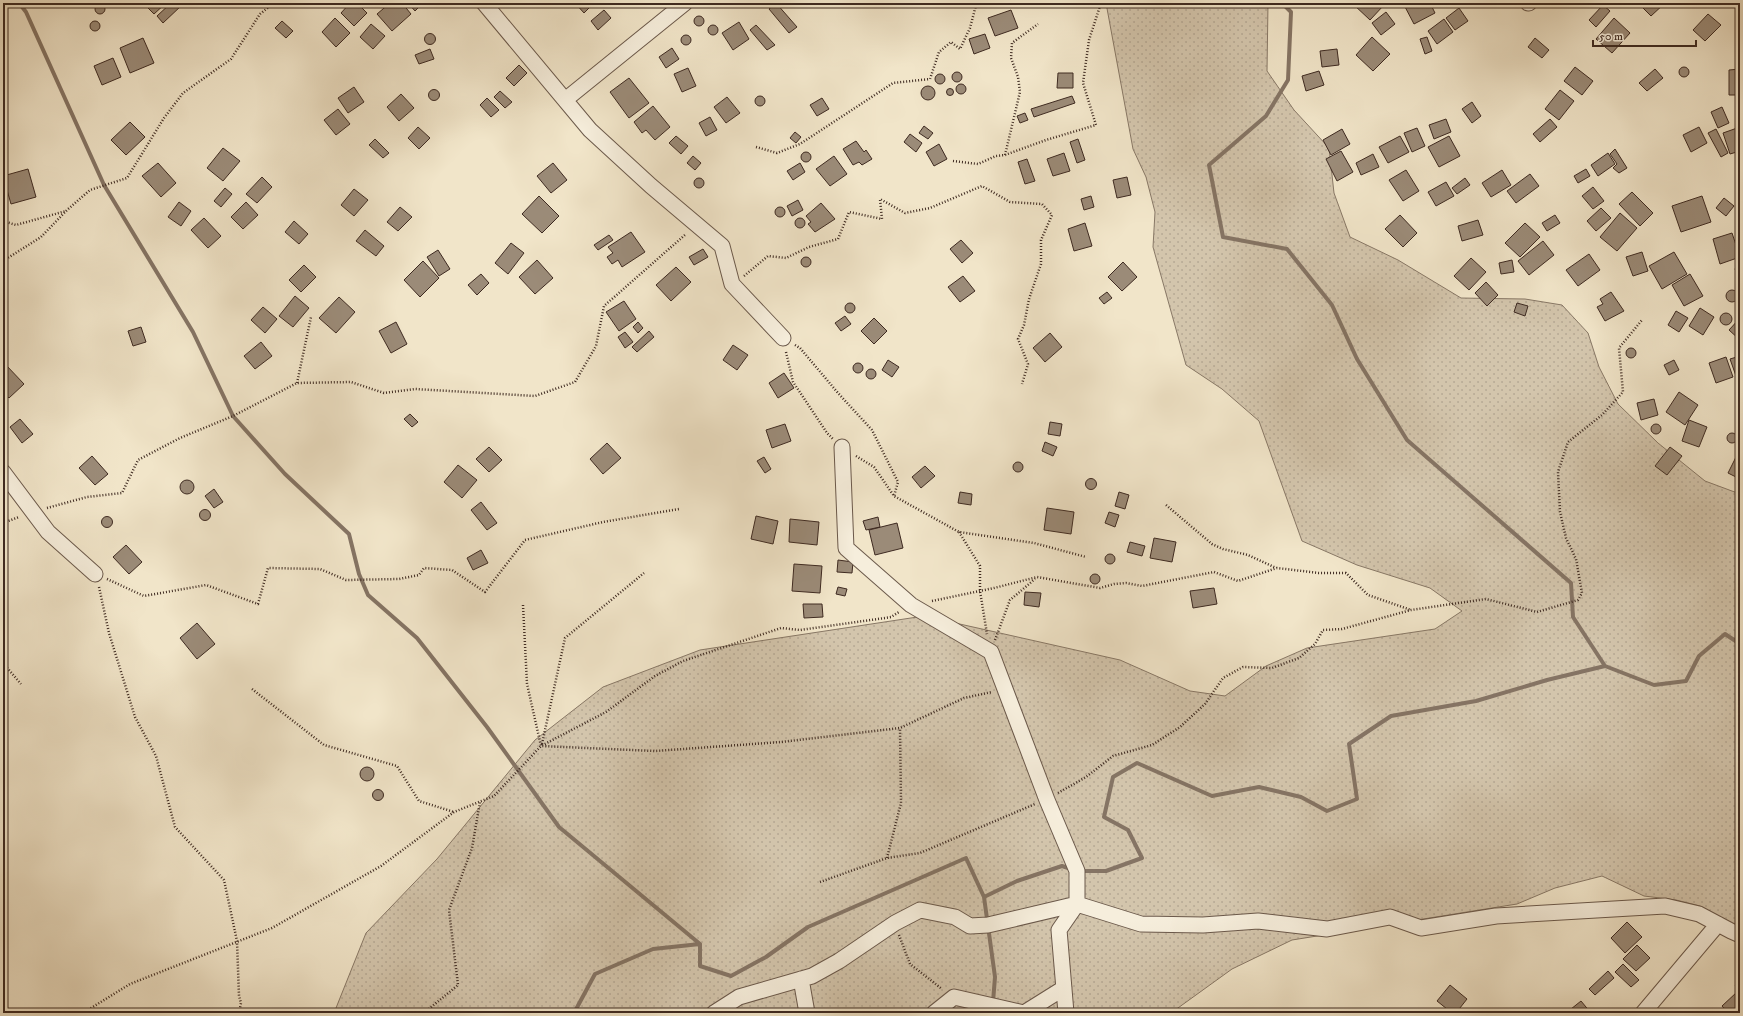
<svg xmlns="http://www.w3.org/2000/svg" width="1743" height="1016" font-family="'IM FELL DW Pica',serif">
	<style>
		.grass { fill: url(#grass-dots); stroke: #887866 }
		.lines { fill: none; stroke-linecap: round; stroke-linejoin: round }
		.stream { stroke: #857464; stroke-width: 4 }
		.building { fill: #9b8b78; stroke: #3e2a21 }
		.minor-casing { stroke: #6b594b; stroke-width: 17 }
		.path { stroke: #3e2a21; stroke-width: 2.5; stroke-dasharray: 1 2; stroke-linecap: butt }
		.minor { stroke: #f6eedc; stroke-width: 15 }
	</style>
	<defs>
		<pattern id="grass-dots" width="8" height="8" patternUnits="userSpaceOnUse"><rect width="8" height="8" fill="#d3c5ac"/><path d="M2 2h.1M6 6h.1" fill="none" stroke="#b6a994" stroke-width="1.8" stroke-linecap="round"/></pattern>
	</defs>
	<rect width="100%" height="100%" fill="#f1e5c9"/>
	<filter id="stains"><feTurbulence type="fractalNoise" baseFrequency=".005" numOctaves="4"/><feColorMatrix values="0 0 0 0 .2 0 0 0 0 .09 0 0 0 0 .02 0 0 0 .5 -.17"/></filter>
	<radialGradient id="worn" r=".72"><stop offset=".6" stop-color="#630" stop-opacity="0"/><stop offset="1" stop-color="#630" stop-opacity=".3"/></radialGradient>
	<path class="grass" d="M1106 3H1268L1267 71 1294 110 1329 148 1334 193 1350 237 1398 260 1461 298 1525 299 1562 305 1588 333 1599 367 1618 404 1658 443 1705 481 1740 494V928L1700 906 1676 900 1644 896 1602 876 1555 888 1517 904 1292 940 1232 969 1171 1013H973L955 1010 925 1013H334L366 933 437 859 535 740 603 687 700 650 924 616 1120 660 1190 691 1225 696 1266 666 1307 648 1435 629 1462 611 1430 588 1357 565 1302 541 1259 421 1222 389 1186 365 1153 247 1155 212 1146 177 1133 149Z"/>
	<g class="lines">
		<path class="stream" d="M19 3 26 12 104 185 193 332 233 416 285 474 349 534 359 574 368 595 417 638 487 727 559 827 700 944
			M1282 3 1291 12 1288 80 1266 116 1209 165 1223 237 1287 249 1332 305 1357 359 1407 440 1571 583 1573 617 1605 666
			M1080 871H1106L1142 858 1128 830 1104 817 1113 777 1137 763 1212 796 1259 787 1301 797 1327 811 1357 799 1349 744 1391 716 1476 701 1547 680 1605 666 1654 685 1686 681 1699 656 1725 634 1740 644
			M984 897 995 977 993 1002
			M574 1013 595 974 653 949 700 944V966L731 976 766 957 808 927 966 858 984 897 1017 881 1062 866 1071 869"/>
	</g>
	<path class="building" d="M152 3H166L154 14 147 7Z
		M171 3H180L182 5 163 23 157 16Z
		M350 3H357L367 13 354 26 341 13Z
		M390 3H402L411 14 392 31 377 14Z
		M408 3H423L415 11Z
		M575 3H594L584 13Z
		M776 3 797 27 789 33 769 9Z
		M1382 3 1384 5 1370 20 1353 4Z
		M1403 3H1430L1435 13 1414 24Z
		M1638 3H1665L1651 16Z
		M95 9a5 5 0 1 1 10 0a5 5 0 1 1-10 0Z
		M1603 5 1610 11 1596 27 1589 20Z
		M1459 8 1468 21 1455 30 1446 18Z
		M604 10 611 18 598 30 591 21Z
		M1011 10 1018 28 995 36 988 18Z
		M1386 12 1395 24 1381 35 1372 23Z
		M1708 14 1721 25 1705 41 1693 30Z
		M694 21a5 5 0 1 1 10 0a5 5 0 1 1-10 0Z
		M335 18 350 33 336 47 322 32Z
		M1614 18 1630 33 1612 53 1596 39Z
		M1444 19 1453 32 1437 44 1428 31Z
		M90 26a5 5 0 1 1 10 0a5 5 0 1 1-10 0Z
		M282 21 293 31 286 38 275 28Z
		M739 22 749 39 733 50 722 33Z
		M371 24 385 36 373 49 360 37Z
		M708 30a5 5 0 1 1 10 0a5 5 0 1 1-10 0Z
		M756 25 775 45 767 50 750 30Z
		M424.5 39a5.5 5.5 0 1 1 11 0a5.5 5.5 0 1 1-11 0Z
		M985 34 990 48 974 54 969 39Z
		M681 40a5 5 0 1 1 10 0a5 5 0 1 1-10 0Z
		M1372 37 1390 54 1373 71 1356 55Z
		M1427 37 1432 51 1425 54 1420 39Z
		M143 38 154 63 130 73 120 48Z
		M1535 38 1549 50 1542 58 1528 47Z
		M672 48 679 59 666 68 659 57Z
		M430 49 434 59 419 64 415 55Z
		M1337 49 1339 65 1322 67 1320 51Z
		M113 58 121 77 102 85 94 66Z
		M519 65 527 73 514 86 506 78Z
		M1679 72a5 5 0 1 1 10 0a5 5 0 1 1-10 0Z
		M1575 67 1593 81 1582 95 1564 81Z
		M688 68 696 86 682 92 674 74Z
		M1655 69 1663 78 1647 91 1639 83Z
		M1740 69V95H1729V70Z
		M1319 71 1324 85 1306 91 1302 76Z
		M952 77a5 5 0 1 1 10 0a5 5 0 1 1-10 0Z
		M1058 73H1073V88H1057Z
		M935 79a5 5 0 1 1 10 0a5 5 0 1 1-10 0Z
		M629 78 649 103 629 118 610 92Z
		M956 89a5 5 0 1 1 10 0a5 5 0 1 1-10 0Z
		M921 93a7 7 0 1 1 14 0a7 7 0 1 1-14 0Z
		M354 87 364 102 348 113 338 98Z
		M946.5 92a3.5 3.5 0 1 1 7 0a3.5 3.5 0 1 1-7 0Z
		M428.5 95a5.5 5.5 0 1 1 11 0a5.5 5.5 0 1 1-11 0Z
		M1560 90 1574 101 1559 120 1545 109Z
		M500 91 512 102 505 108 494 97Z
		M401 94 414 108 399 121 387 107Z
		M755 101a5 5 0 1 1 10 0a5 5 0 1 1-10 0Z
		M1072 96 1075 103 1034 117 1031 109Z
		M727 97 740 113 726 123 714 107Z
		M487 98 499 110 491 117 480 105Z
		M822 98 829 109 817 116 810 105Z
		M1472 102 1481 116 1472 123 1462 109Z
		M653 106 670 127 655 140 646 130 642 133 634 122Z
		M1722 107 1729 123 1718 128 1711 112Z
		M338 109 350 124 336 135 324 120Z
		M1025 113 1028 120 1020 123 1017 116Z
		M710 117 717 130 706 136 699 123Z
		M1446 119 1451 132 1434 139 1429 125Z
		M1550 119 1557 127 1540 142 1533 134Z
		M130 122 145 137 126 155 111 140Z
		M924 126 933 133 928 139 919 133Z
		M418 127 430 138 419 149 408 138Z
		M1699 127 1707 143 1691 152 1683 135Z
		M1740 127V151L1730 154 1723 133Z
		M1417 128 1425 146 1412 152 1404 133Z
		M1342 129 1350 144 1331 155 1323 140Z
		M1716 129 1728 153 1721 157 1708 133Z
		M795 132 801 137 796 143 790 138Z
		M910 134 922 143 916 152 904 142Z
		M676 136 688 146 681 154 669 143Z
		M1400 136 1409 152 1388 163 1379 147Z
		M1449 136 1460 156 1439 167 1428 147Z
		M375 139 389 153 383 158 369 145Z
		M1078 139 1085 160 1077 163 1070 142Z
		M856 141 864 152 866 150 872 159 862 165 859 162 853 165 843 149Z
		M939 144 947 159 934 166 926 152Z
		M223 148 240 161 223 181 207 168Z
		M1615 149 1627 168 1619 173 1613 168 1617 164 1610 154Z
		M1341 151 1353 172 1337 181 1326 159Z
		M801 157a5 5 0 1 1 10 0a5 5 0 1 1-10 0Z
		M1064 153 1070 171 1053 176 1047 159Z
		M1608 153 1615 164 1598 176 1591 165Z
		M1373 154 1379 167 1361 175 1356 163Z
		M693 156 701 163 695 170 687 163Z
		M834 156 847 174 830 186 816 169Z
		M1027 159 1035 181 1025 184 1018 162Z
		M158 163 176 183 161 197 142 176Z
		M553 163 567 180 551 193 537 176Z
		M800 163 805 172 793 180 787 171Z
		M28 169 36 197 11 204 3 176Z
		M1586 169 1590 176 1578 183 1574 176Z
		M1406 170 1419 191 1403 201 1389 180Z
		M1502 170 1511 185 1491 197 1482 183Z
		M1530 174 1539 186 1516 203 1507 191Z
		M262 177 272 187 257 203 246 194Z
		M1127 177 1131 195 1117 198 1113 180Z
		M694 183a5 5 0 1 1 10 0a5 5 0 1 1-10 0Z
		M1465 178 1470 185 1457 194 1452 188Z
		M1446 182 1454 196 1436 206 1428 192Z
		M1593 187 1604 201 1593 209 1582 196Z
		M225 188 232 194 221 207 214 201Z
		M354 189 368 200 354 216 341 205Z
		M1632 192 1653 213 1640 226 1619 204Z
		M539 196 559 216 542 233 522 214Z
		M1091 196 1094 207 1084 210 1081 199Z
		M1702 196 1711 222 1681 232 1672 206Z
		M1724 198 1734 206 1726 216 1716 208Z
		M798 200 803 210 792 216 787 206Z
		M179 202 191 211 181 226 168 217Z
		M246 202 258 215 243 229 231 217Z
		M821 203 835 219 815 232 808 224 811 222 806 216Z
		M775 212a5 5 0 1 1 10 0a5 5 0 1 1-10 0Z
		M400 207 412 217 398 231 387 222Z
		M1601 208 1611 218 1596 231 1587 221Z
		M1620 213 1637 228 1617 251 1600 237Z
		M1400 215 1417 233 1403 247 1385 229Z
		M1555 215 1560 223 1547 231 1542 223Z
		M795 223a5 5 0 1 1 10 0a5 5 0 1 1-10 0Z
		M204 218 221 236 208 248 191 230Z
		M1478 220 1483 235 1462 241 1458 226Z
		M294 221 308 234 299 244 285 232Z
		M1085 223 1092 246 1074 251 1068 229Z
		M1525 223 1540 237 1520 257 1505 243Z
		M365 230 384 246 376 256 356 241Z
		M631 232 645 252 622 267 618 260 612 264 607 257 613 253 608 247Z
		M1732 233 1740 257 1720 264 1713 239Z
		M609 235 613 240 598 250 594 245Z
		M961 240 973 253 962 263 950 249Z
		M1543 241 1554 255 1529 275 1518 261Z
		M511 243 524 253 508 274 495 263Z
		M703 249 708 257 694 265 689 257Z
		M438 250 450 269 439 276 427 257Z
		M1642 252 1648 271 1633 276 1626 257Z
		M1674 252 1687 274 1662 289 1649 266Z
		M1589 254 1600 270 1578 286 1566 270Z
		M801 262a5 5 0 1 1 10 0a5 5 0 1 1-10 0Z
		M1471 258 1486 272 1469 290 1454 276Z
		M537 260 553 278 535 294 519 277Z
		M1512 260 1514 272 1501 274 1499 263Z
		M423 261 439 278 420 297 404 280Z
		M1123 262 1137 277 1122 291 1108 277Z
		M1740 264V274L1737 273 1735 269 1737 266Z
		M304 265 316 277 301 292 289 280Z
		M676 267 691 282 671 301 656 285Z
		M481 274 489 283 477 295 468 285Z
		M1690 274 1703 296 1684 306 1672 285Z
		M963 276 975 291 960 302 948 287Z
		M1486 282 1498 295 1487 306 1475 293Z
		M1726 296a6 6 0 1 1 12 0a6 6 0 1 1-12 0Z
		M1107 292 1112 298 1104 304 1099 298Z
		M1611 292 1624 311 1605 321 1597 307 1603 304 1600 299Z
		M295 296 309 308 293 327 279 316Z
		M339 297 355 312 336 333 319 318Z
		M624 301 636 319 619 331 606 312Z
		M845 308a5 5 0 1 1 10 0a5 5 0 1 1-10 0Z
		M1517 303 1528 306 1525 316 1514 312Z
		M263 307 277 319 265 333 251 320Z
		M1700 308 1714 317 1703 335 1689 326Z
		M1676 311 1688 318 1679 332 1668 325Z
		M1720 319a6 6 0 1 1 12 0a6 6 0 1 1-12 0Z
		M845 316 851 324 841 331 835 323Z
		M874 318 887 331 874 344 861 331Z
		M1740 318V340L1729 330Z
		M396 322 407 344 391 353 379 331Z
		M638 322 643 328 638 333 633 327Z
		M141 327 146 342 133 346 128 331Z
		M649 331 654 337 637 352 632 347Z
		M625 332 633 342 625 348 618 337Z
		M1050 333 1062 347 1045 362 1033 348Z
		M261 342 272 356 255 369 244 356Z
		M733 345 748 355 737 370 723 360Z
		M1626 353a5 5 0 1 1 10 0a5 5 0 1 1-10 0Z
		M1740 356V374L1736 376 1730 359Z
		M1726 357 1733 377 1716 383 1709 363Z
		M888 360 899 367 892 377 882 370Z
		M1674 360 1679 370 1669 375 1664 365Z
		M853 368a5 5 0 1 1 10 0a5 5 0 1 1-10 0Z
		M6 365 24 384 9 398 3 392V368Z
		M866 374a5 5 0 1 1 10 0a5 5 0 1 1-10 0Z
		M784 373 794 388 778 398 769 383Z
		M1679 392 1698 405 1685 425 1666 412Z
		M1654 399 1658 415 1641 420 1637 403Z
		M410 414 418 422 412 427 404 419Z
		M20 419 33 434 22 443 10 427Z
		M1689 420 1707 427 1699 447 1682 441Z
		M1050 422 1062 424 1060 436 1048 434Z
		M1651 429a5 5 0 1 1 10 0a5 5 0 1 1-10 0Z
		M785 424 791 441 772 448 766 430Z
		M1727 438a5 5 0 1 1 10 0a5 5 0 1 1-10 0Z
		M1045 442 1057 447 1053 456 1042 451Z
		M607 443 621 458 603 474 590 459Z
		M489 447 502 460 489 472 476 459Z
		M1670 447 1682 456 1667 475 1655 466Z
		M1739 451H1740V479L1728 473Z
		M92 456 108 474 95 485 79 468Z
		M764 457 771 469 765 473 757 461Z
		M1013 467a5 5 0 1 1 10 0a5 5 0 1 1-10 0Z
		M458 465 477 480 462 498 444 482Z
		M925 466 935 476 921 488 912 477Z
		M1085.5 484a5.5 5.5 0 1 1 11 0a5.5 5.5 0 1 1-11 0Z
		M180 487a7 7 0 1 1 14 0a7 7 0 1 1-14 0Z
		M214 489 223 502 214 508 205 496Z
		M960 492 972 494 971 505 958 503Z
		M1119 492 1129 495 1125 509 1115 506Z
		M481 502 497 523 487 530 471 510Z
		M1047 508 1074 512 1071 534 1044 530Z
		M199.5 515a5.5 5.5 0 1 1 11 0a5.5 5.5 0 1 1-11 0Z
		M1109 512 1119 515 1115 527 1105 523Z
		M756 516 778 521 773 544 751 539Z
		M101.5 522a5.5 5.5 0 1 1 11 0a5.5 5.5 0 1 1-11 0Z
		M878 517 880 527 866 530 863 521Z
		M790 519 819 522 817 545 789 542Z
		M897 523 903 548 875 555 869 530Z
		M1154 538 1176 542 1172 562 1150 558Z
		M1130 542 1145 546 1142 556 1127 552Z
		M126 545 142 562 129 574 113 557Z
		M481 550 488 563 473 570 467 558Z
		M1105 559a5 5 0 1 1 10 0a5 5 0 1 1-10 0Z
		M838 560 853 562 852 573 837 572Z
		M794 564 822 566 820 593 792 591Z
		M1090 579a5 5 0 1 1 10 0a5 5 0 1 1-10 0Z
		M838 587 847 589 845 596 836 594Z
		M1214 588 1217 604 1193 608 1190 591Z
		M1025 592 1041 593 1039 607 1024 605Z
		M803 604H822L823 617 804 618Z
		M197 623 215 644 197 659 180 638Z
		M360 774a7 7 0 1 1 14 0a7 7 0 1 1-14 0Z
		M372.5 795a5.5 5.5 0 1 1 11 0a5.5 5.5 0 1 1-11 0Z
		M1627 922 1642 937 1625 953 1611 938Z
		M1637 945 1650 958 1636 971 1623 959Z
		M1623 964 1639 980 1631 987 1615 972Z
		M1608 971 1614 978 1595 995 1589 989Z
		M1740 980V991L1735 986Z
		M1450 985 1467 999 1456 1013H1452L1437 1001Z
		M1737 992 1740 996V1013H1728L1722 1006Z
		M1581 1001 1591 1013H1566Z"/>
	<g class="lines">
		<defs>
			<path id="minor" d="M484 3 590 130 651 186 722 246 732 284 783 338
				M1528 3H1529
				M565 100 685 3
				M842 447 846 548 911 605 991 652 1047 800 1077 871V904L1059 930 1066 1013
				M3 472 48 532 95 574
				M801 979 807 1013
				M714 1013 739 997 812 976 839 961 895 923 920 910 955 917 970 926 988 925 1077 904 1141 924 1203 925 1258 921 1327 929 1390 917 1421 928 1496 916 1665 906 1699 914 1731 931 1740 935
				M934 1013 954 997 1024 1013 1064 988
				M1643 1013 1718 924"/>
		</defs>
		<use href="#minor" class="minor-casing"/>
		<path class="path" d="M756 147 777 153 800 144 893 83 930 79 939 52 951 42 960 49 970 28 976 5 979 3
			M1005 155 1020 92 1018 77 1011 58 1012 43 1038 24
			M953 161 978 164 996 156 1005 155 1046 140 1096 125 1083 83 1089 40 1101 3
			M3 221 16 225 66 211
			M3 261 41 237 67 210 90 190 127 178 164 118 183 93 231 59 260 14 274 3
			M744 276 768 256 786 258 809 247 838 239 849 212 882 219 880 199 905 213 930 208 982 186 1010 202 1042 204 1052 215 1041 240V264L1029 299 1024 325 1018 339 1028 364 1022 384
			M795 345 800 348 838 393 872 430 898 482 894 496
			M786 352 793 382 827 433 833 439
			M297 383 311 317
			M856 456 874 467 894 496 959 532 1034 543 1086 557
			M1166 505 1212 544 1223 549 1248 555 1276 568
			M47 508 87 497 122 493 138 460 180 438 233 416 297 383 351 382 384 393 415 389 535 396 575 382 596 346 604 306 686 234
			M3 523 19 517
			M959 532 980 566V591L987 634
			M107 579 144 596 206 585 258 604 268 568 320 569 346 580 399 579 419 575 424 568 452 570 485 592 525 540 603 522 679 509
			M99 587 109 633 135 717 156 756 175 827 224 880 237 941 239 996 241 1003 239 1013
			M932 601 994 588 1037 577 1100 588 1114 584 1126 583 1142 586 1214 572 1238 581 1277 568 1319 573H1346L1368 595 1411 610
			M523 605 527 684 541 746 655 751 781 742 900 728 964 698 992 692
			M995 640 1010 600 1035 579
			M3 663 21 684
			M252 689 324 745 397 766 419 801 454 812
			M3 720 6 718
			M542 744 565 638 644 573
			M1058 793 1086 777 1113 756 1152 745 1180 727 1205 704 1223 678 1243 667 1272 668 1299 658 1315 644 1323 630 1342 629 1411 610 1486 599 1537 612 1578 600 1582 593 1576 559 1566 538 1560 512 1558 472 1568 442 1602 415 1623 392 1619 348 1642 320
			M887 858 901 803 900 728
			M820 882 887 858 920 853 1035 804
			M899 935 910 964 942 989
			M83 1013 130 984 272 928 381 866 454 812 494 796 541 746 606 712 655 676 683 661 781 628 800 630 885 618 891 617 899 612
			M424 1013 458 985 449 910 472 848 480 802"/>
		<use href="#minor" class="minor"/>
	</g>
	<rect width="1743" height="1016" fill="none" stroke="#f1e5c9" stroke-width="16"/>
	<rect x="4" y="4" width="1735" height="1008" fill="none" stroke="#3e2a21" stroke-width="2"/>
	<rect x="8" y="8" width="1727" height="1000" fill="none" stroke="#3e2a21"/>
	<path d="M1593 40v6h103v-6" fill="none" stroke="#3e2a21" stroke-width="2"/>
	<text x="1599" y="40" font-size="12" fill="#3e2a21" stroke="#f6eedc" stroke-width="3" paint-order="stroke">50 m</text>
	<rect width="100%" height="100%" filter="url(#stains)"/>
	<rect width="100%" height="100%" fill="url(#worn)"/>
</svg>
